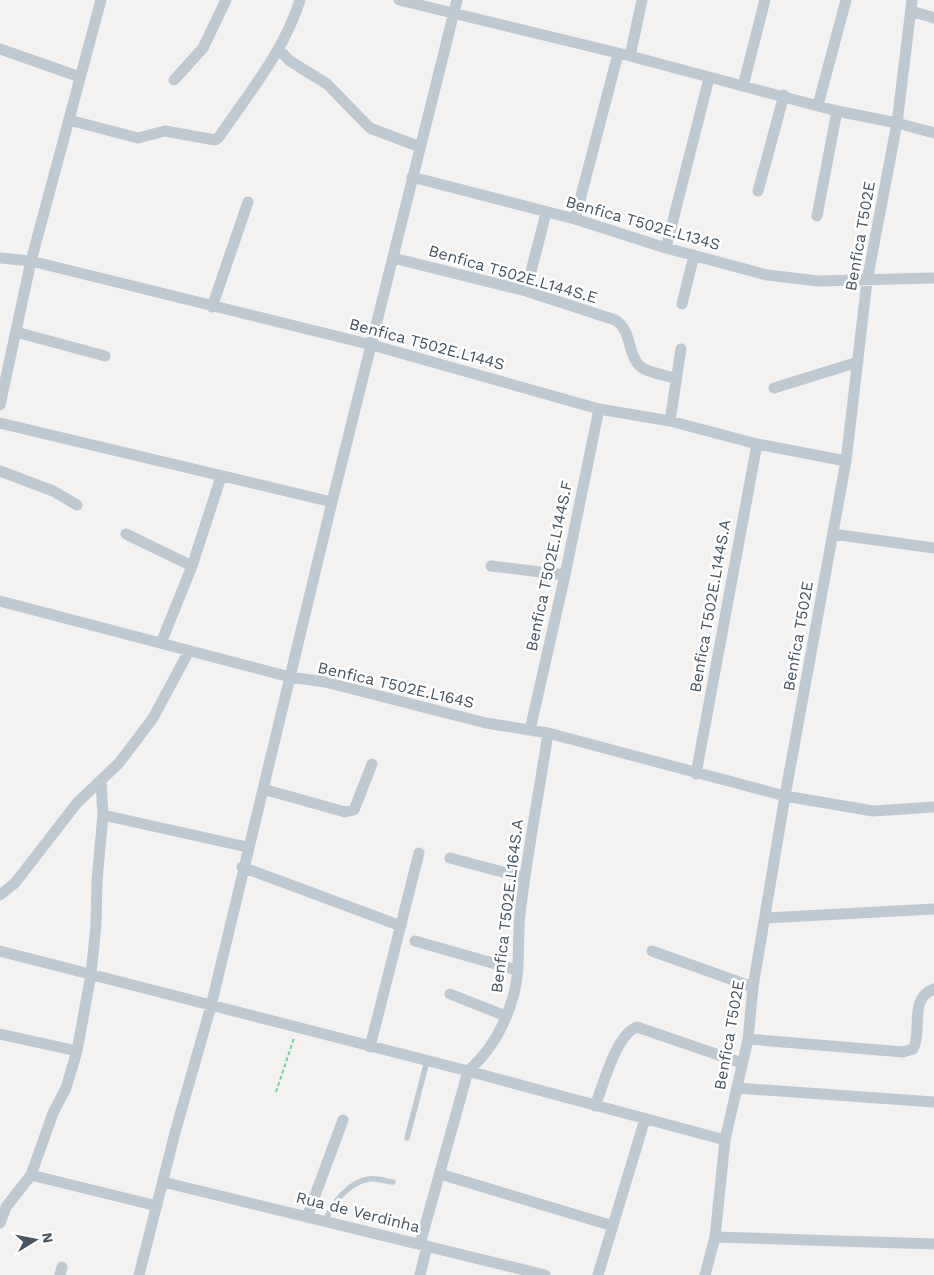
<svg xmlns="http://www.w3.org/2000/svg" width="934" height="1275" font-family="'Work Sans',sans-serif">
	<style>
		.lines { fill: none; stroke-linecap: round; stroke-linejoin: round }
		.path { stroke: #73d4a2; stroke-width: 2; stroke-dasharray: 4 2.5; stroke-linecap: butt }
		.lane { stroke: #bfc9d2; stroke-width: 5.5 }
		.street { stroke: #bfc9d2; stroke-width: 11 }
		.labels { text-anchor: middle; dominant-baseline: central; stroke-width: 5; stroke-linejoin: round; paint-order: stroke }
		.street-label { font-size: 16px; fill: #485561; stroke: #fff }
	</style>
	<rect width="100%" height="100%" fill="#f4f1f1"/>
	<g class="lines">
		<path class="path" d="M276 1092 294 1038"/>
		<path class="lane" d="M407 1138 427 1061
			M326 1221C330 1204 351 1181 369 1179 377 1178 385 1181 393 1182"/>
		<path class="street" d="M399 0 630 56 837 111 897 123 934 133
			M911 11 934 18
			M0 49 80 77
			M279 50 290 61 327 84 370 128 420 147
			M630 56 642 0
			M174 80 203 48 226 0
			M743 86 765 0
			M818 105 846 0
			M69 120 138 138 165 131 215 140 219 137C249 93 284 51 300 0
			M412 177 575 219 666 248 767 275 818 281 934 278
			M758 191 784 95
			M817 216 837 111
			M575 219 618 54
			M666 248 709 78
			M0 258 31 261 372 345 599 409 670 421 757 444 846 461
			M393 258 526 291 615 320C633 331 627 356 641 367 649 373 665 375 675 378
			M526 291 546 213
			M682 304 694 255
			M212 307 248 202
			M16 332 105 356
			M774 388 858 362
			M0 405 31 261 101 0
			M670 421 681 349
			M0 423 332 502
			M0 471 53 491 77 505
			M126 534 192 566 221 477
			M833 534 934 548
			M491 566 565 575
			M0 601 290 677 325 682 486 723 548 733 785 796 873 811 934 807
			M161 643 192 566
			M530 730 565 575 599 409
			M696 774 757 444
			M263 789 345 812 354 810 372 764
			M103 815 247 847
			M450 858 525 878
			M242 867 401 926
			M0 895 15 883 77 803 119 763 153 718 189 651
			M766 918 934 909
			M415 941 517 970
			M0 951 468 1071 725 1140
			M652 951 753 987
			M450 994 506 1016
			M0 1034 77 1051
			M748 1039 903 1052 913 1049C923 1030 908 999 934 989
			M370 1047 419 853
			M737 1088 934 1102
			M595 1106C603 1086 616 1034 637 1027L742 1063
			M440 1174 613 1226
			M31 1175 157 1206
			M163 1182 545 1275
			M307 1217 343 1120
			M0 1223 6 1207 31 1175 53 1113 66 1088 77 1051 91 974 96 925 97 880 103 815 101 782
			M715 1237 934 1244
			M420 1244 468 1071C490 1052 505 1025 513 997 521 971 517 941 520 914 527 854 539 793 548 733
			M60 1275 62 1267
			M139 1275 176 1129 211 1006 332 502 457 0
			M420 1275 427 1246
			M598 1275 645 1119
			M705 1275 715 1237 725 1140 748 1039 753 987 785 796 846 461 867 281 897 123 912 0"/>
	</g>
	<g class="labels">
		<g class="street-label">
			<text transform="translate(643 223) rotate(16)">Benfica T502E.L134S</text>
			<text transform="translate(860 236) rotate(-80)">Benfica T502E</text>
			<text transform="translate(513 274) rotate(16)">Benfica T502E.L144S.E</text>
			<text transform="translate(427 344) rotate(15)">Benfica T502E.L144S</text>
			<text transform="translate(549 566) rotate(-78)">Benfica T502E.L144S.F</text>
			<text transform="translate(710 606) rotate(-80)">Benfica T502E.L144S.A</text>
			<text transform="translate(798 636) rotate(-80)">Benfica T502E</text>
			<text transform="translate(396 685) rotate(13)">Benfica T502E.L164S</text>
			<text transform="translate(507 906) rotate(-83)">Benfica T502E.L164S.A</text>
			<text transform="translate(729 1035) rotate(-80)">Benfica T502E</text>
			<text transform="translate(358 1212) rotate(14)">Rua de Verdinha</text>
		</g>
	</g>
	<g transform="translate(35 1240) rotate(80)" stroke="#ffffff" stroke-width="4" paint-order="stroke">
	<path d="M0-4L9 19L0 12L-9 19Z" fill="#485561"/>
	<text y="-8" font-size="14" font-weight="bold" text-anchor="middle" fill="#485561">N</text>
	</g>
</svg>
